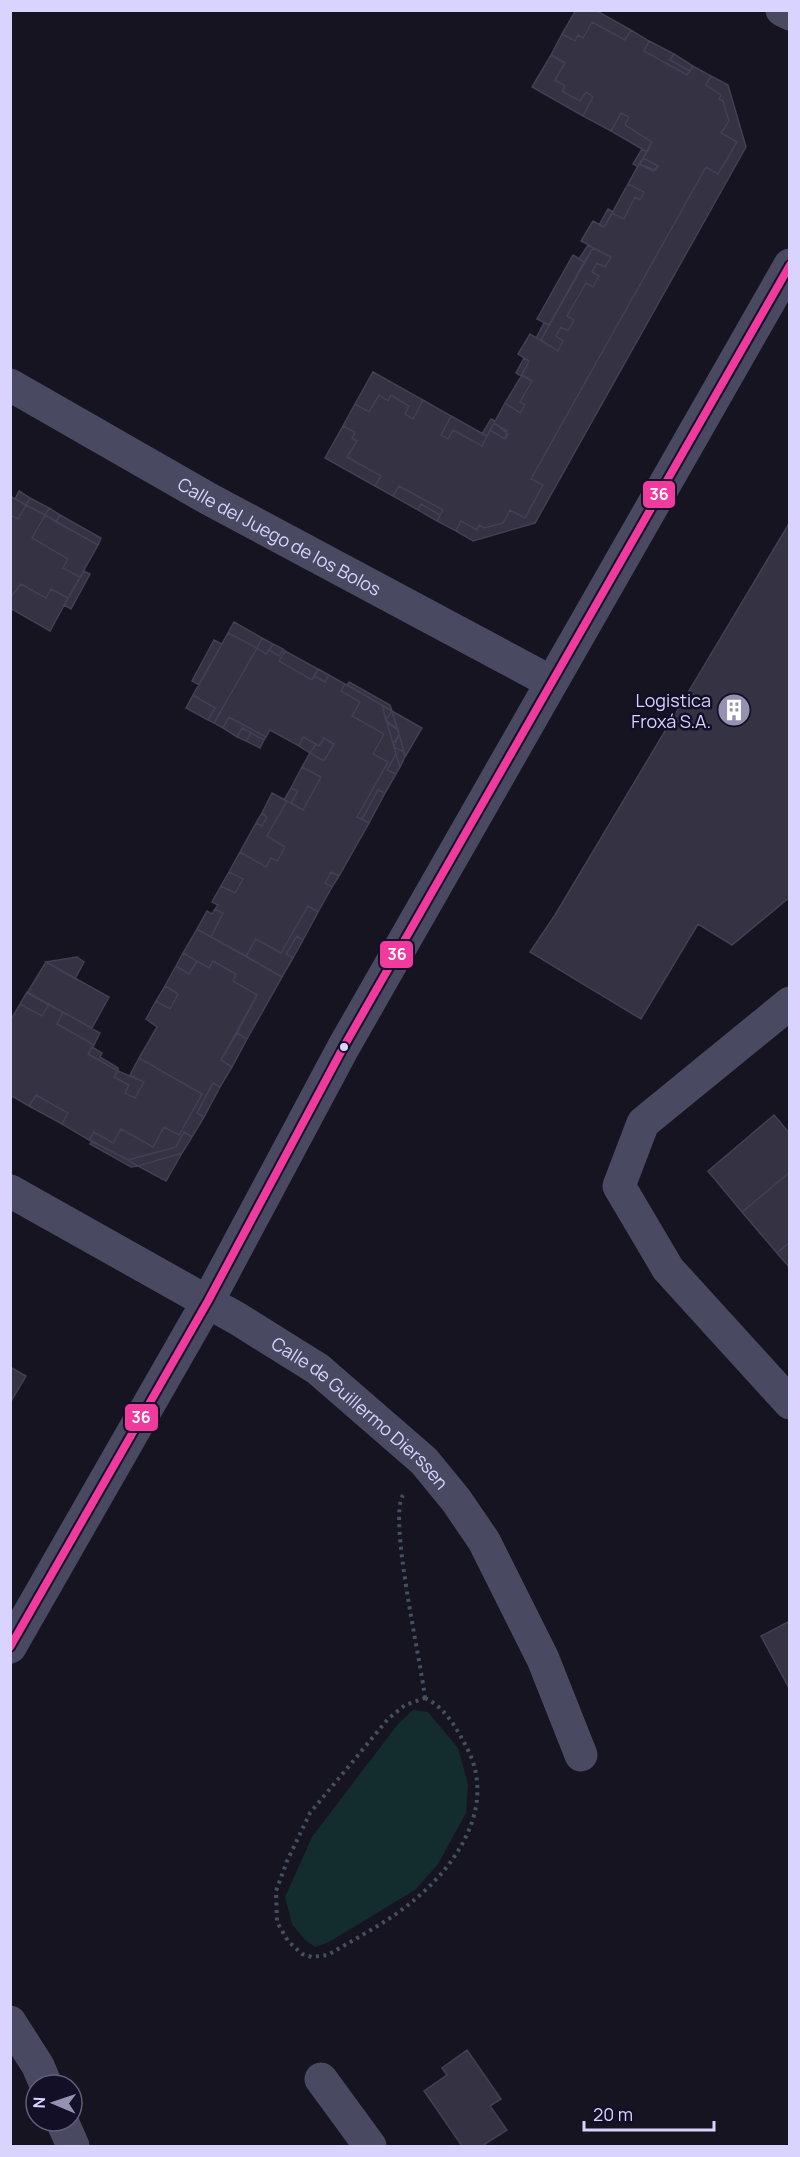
<svg xmlns="http://www.w3.org/2000/svg" width="800" height="2157" font-family="Manrope,sans-serif">
	<style>
		.green { fill: #132c2d }
		.building { fill: #343243; stroke: #433f54; stroke-width: 1.5 }
		.lines { fill: none; stroke-linecap: round; stroke-linejoin: round }
		.path { stroke: #44505f; stroke-width: 4; stroke-dasharray: 3 4.5; stroke-linecap: butt }
		.minor { stroke: #4a4962; stroke-width: 33 }
		.bus-1-casing { stroke: #130f26; stroke-width: 12 }
		.bus-1 { stroke: #f13a9d; stroke-width: 8 }
		.bus-dot { fill: #d9d4ff; stroke: #130f26; stroke-width: 2 }
		.labels { text-anchor: middle; dominant-baseline: central; stroke-width: 5; stroke-linejoin: round; paint-order: stroke }
		.street-label { font-size: 18px; fill: #d9d4ff; stroke: #130f26 }
		.poi-label { font-size: 18px; fill: #d9d4ff; stroke: #130f26; text-anchor: end }
		.line-badge { stroke: #130f26; stroke-width: 2 }
		.badge-label { font-size: 16px; text-anchor: middle; font-weight: bold; fill: #fff }
	</style>
	<rect width="100%" height="100%" fill="#161421"/>
	<path class="green" d="M413 1710 428 1712 458 1748 468 1784 466 1813 438 1864 415 1890 329 1942 315 1947 305 1940 292 1924 285 1897 312 1837 398 1724Z"/>
	<path class="building" d="M576 10H595L631 30 625 40 592 22 583 38 578 35 575 41 562 34Z
		M592 22 625 40 631 30 649 41 644 51 687 75 693 66 711 76 706 85 721 95 719 99 723 101 729 121 721 133 737 142 718 174 706 167 531 479 543 485 525 518 510 510 503 523 484 528 479 525 477 530 461 521 456 531 437 521 443 510 399 486 393 496 375 486 381 476 347 457 357 441 352 438 355 432 343 426 355 404 369 412 379 395 388 401 391 395 409 406 405 414 413 419 423 400 451 416 441 435 448 439 453 430 482 446 490 430 505 439 508 434 494 423 505 403 520 413 525 405 520 402 532 381 522 375 529 361 518 354 530 334 558 351 563 341 556 336 561 327 568 331 574 320 567 316 586 283 593 287 599 276 592 272 597 263 605 267 611 257 581 241 593 221 604 227 612 213 624 219 635 197 640 200 644 192 628 184 639 164 653 171 658 166 643 158 652 142 625 125 629 117 621 113 611 131 583 116 593 97 586 92 580 101 562 91 565 86 555 80 565 63 551 55 562 34 575 41 578 35 583 38Z
		M649 41 674 54 670 60 690 71 687 75 644 51Z
		M674 54 693 66 690 71 670 60Z
		M551 55 565 63 555 80 565 86 562 91 580 101 586 92 593 97 583 116 532 87Z
		M711 76 728 85 746 147 535 523 473 541 456 531 461 521 477 530 479 525 484 528 503 523 510 510 525 518 543 485 531 479 706 167 718 174 737 142 721 133 729 121 723 101 719 99 721 95 706 85Z
		M621 113 629 117 625 125 652 142 647 152 611 131Z
		M642 149 647 152 638 167 633 164Z
		M643 158 658 166 656 170 639 164Z
		M628 184 644 192 640 200 635 197 624 219 612 213Z
		M608 209 613 212 604 227 599 225Z
		M588 245 593 248 584 262 579 259Z
		M593 248 611 257 605 267 597 263 592 272 599 276 593 287 586 283 567 316 574 320 568 331 561 327 556 336 563 341 558 351 541 340Z
		M573 255 584 262 549 325 537 319Z
		M544 323 549 325 541 340 536 338Z
		M524 358 529 361 521 376 516 373Z
		M373 372 423 400 413 419 405 414 409 406 391 395 388 401 379 395 369 412 355 404Z
		M522 375 532 381 520 402 525 405 520 413 505 403Z
		M451 416 487 436 482 446 453 430 448 439 441 435Z
		M491 419 495 421 487 436 482 434Z
		M494 423 507 431 505 439 490 430Z
		M343 426 355 432 352 438 357 441 347 457 381 476 375 486 325 458Z
		M399 486 443 510 440 515 421 504 418 510 393 496Z
		M19 491 30 498 26 505 15 499Z
		M10 496 26 505 18 519 10 515Z
		M30 498 49 508 45 515 26 505Z
		M421 504 440 515 437 521 418 510Z
		M26 505 45 515 32 538 68 559 63 568 80 577 68 598 51 589 46 598 21 584 10 598V515L18 519Z
		M49 508 60 515 56 522 45 515Z
		M45 515 98 545 80 577 63 568 68 559 32 538Z
		M60 515 101 538 98 545 56 522Z
		M790 522V897L732 945 698 924 641 1019 530 952 555 915Z
		M84 571 90 574 71 609 64 605Z
		M21 584 46 598 51 589 68 598 50 631 10 608V598Z
		M234 622 262 638 257 648 228 633Z
		M228 633 257 648 214 723 208 720 215 708 193 695Z
		M262 638 273 644 266 654 257 648Z
		M214 640 222 644 199 685 192 681Z
		M273 644 283 649 279 656 269 650Z
		M257 648 266 654 269 650 279 656 283 649 285 651 279 661 312 680 314 676 325 682 329 675 345 684 341 691 360 702 352 716 384 734 373 754 388 762 357 817 369 823 339 876 331 872 325 883 332 887 318 912 308 906 281 953 256 939 246 956 211 937 223 913 215 909 218 905 212 902 221 886 235 893 243 879 229 872 240 852 266 867 271 858 277 861 285 847 267 836 287 801 303 810 321 777 302 767 310 753 324 761 334 744 324 738 319 746 303 737 299 746 270 730 266 737 229 717 223 728 214 723Z
		M285 651 318 669 312 680 279 661Z
		M318 669 329 675 325 682 314 676Z
		M349 682 390 705 392 711 347 685Z
		M345 684 382 705 396 754 387 770 396 774 385 793 378 790 362 819 357 817 388 762 373 754 384 734 352 716 360 702 341 691Z
		M193 695 215 708 208 720 186 708Z
		M382 705 392 711 386 720Z
		M392 711 397 729 386 720Z
		M392 711 422 728 405 757 399 734Z
		M229 717 266 737 264 740 242 728 237 737 223 728Z
		M387 723 397 729 399 734 393 744Z
		M242 728 251 733 246 741 237 737Z
		M251 733 264 740 260 748 246 741Z
		M399 734 404 752 394 747Z
		M303 737 316 744 310 753 299 746Z
		M324 738 334 744 324 761 310 753 316 744 319 746Z
		M394 747 404 752 405 757 400 767Z
		M396 754 400 767 396 774 387 770Z
		M302 767 321 777 303 810 291 803 298 791 291 788Z
		M291 788 298 791 291 803 284 800Z
		M378 790 385 793 369 823 362 819Z
		M272 793 287 801 267 836 285 847 277 861 271 858 266 867 240 852 256 823 262 826 267 817 262 813Z
		M262 813 267 817 262 826 256 823Z
		M229 872 243 879 235 893 221 886Z
		M331 872 339 876 332 887 325 883Z
		M308 906 318 912 303 940 297 936 286 954 293 958 282 977 246 956 256 939 281 953Z
		M215 909 223 913 211 937 197 929 207 911 212 914Z
		M197 929 282 977 247 1039 237 1033 257 995 233 981 236 974 213 961 209 968 183 953Z
		M297 936 303 940 293 958 286 954Z
		M183 953 197 961 189 974 176 966Z
		M77 957 84 962 75 979 46 962Z
		M197 961 209 968 213 961 236 974 233 981 257 995 221 1060 232 1067 220 1087 213 1083 197 1113 204 1117 192 1137 184 1132 176 1147 128 1160 89 1140 94 1132 113 1143 121 1129 153 1147 164 1127 179 1135 202 1094 139 1058 157 1027 146 1019 156 1001 170 1009 178 994 165 986 176 966 189 974Z
		M46 962 109 997 92 1028 27 993Z
		M165 986 178 994 170 1009 156 1001Z
		M27 992 49 1004 42 1016 20 1004Z
		M20 1004 42 1016 49 1004 63 1012 57 1024 94 1045 88 1054 118 1071 114 1077 129 1085 125 1093 135 1098 144 1082 130 1075 139 1058 202 1094 179 1135 164 1127 153 1147 121 1129 113 1143 94 1132 89 1140 62 1124 68 1113 36 1095 29 1106 10 1095V1021Z
		M63 1012 100 1033 94 1045 57 1024Z
		M237 1033 247 1039 232 1067 221 1060Z
		M92 1047 102 1053 100 1057 118 1068V1071L88 1054Z
		M118 1071 144 1082 135 1098 125 1093 129 1085 114 1077Z
		M213 1083 220 1087 204 1117 197 1113Z
		M36 1095 68 1113 62 1124 29 1106Z
		M774 1115 790 1134V1172L742 1212 708 1171Z
		M184 1132 192 1137 182 1153 138 1166 128 1160 176 1147Z
		M92 1141 128 1160 138 1166 131 1167 90 1144Z
		M182 1153 166 1181 138 1166Z
		M790 1172V1242L777 1253 742 1212Z
		M790 1242V1268L777 1253Z
		M10 1367 26 1376 10 1403Z
		M790 1621V1690L761 1636Z
		M467 2050 501 2099 490 2106 507 2130 482 2146H462L424 2091 447 2075 442 2068Z"/>
	<g class="lines">
		<path class="path" d="M403 1495C388 1518 421 1661 425 1698
			M425 1698C446 1708 457 1729 468 1750 496 1807 457 1865 413 1901 388 1922 356 1938 328 1955L312 1957 302 1954 288 1941 277 1922 276 1891 287 1861 310 1813 388 1719 405 1705Z"/>
		<g class="minor">
			<path d="M782 10 790 14"/>
			<path id="s1" d="M10 385 209 499 551 682"/>
			<path d="M790 1003 643 1123 619 1186 668 1269 790 1403"/>
			<path id="s2" d="M10 1191 238 1319 318 1369 424 1461 456 1500 484 1541 543 1659 581 1755"/>
			<path d="M10 1647 208 1301 343 1048 790 265"/>
			<path d="M10 2022 38 2066 46 2085"/>
			<path d="M321 2079 370 2146"/>
			<path d="M62 2121 73 2146"/>
		</g>
		<defs>
			<path id="bus-1" d="M10 1647 208 1301 343 1048 790 265"/>
		</defs>
		<use href="#bus-1" class="bus-1-casing"/>
		<use href="#bus-1" class="bus-1"/>
	</g>
	<defs>
		<symbol id="building-disc" viewBox="-11 -11 22 22"><circle r="9.5" fill="#9591b1" stroke="#130f26"/><path d="M-4-6H4V6H1V3H-1V6H-4ZM-2.5-4.3h1.7v1.8h-1.7ZM.8-4.3h1.7v1.8H.8ZM-2.5-1h1.7V.8h-1.7ZM.8-1h1.7V.8H.8Z" fill="#fff"/></symbol>
	</defs>
	<g fill-rule="evenodd">
		<use href="#building-disc" x="715" y="691" width="38" height="38"/>
	</g>
	<circle class="bus-dot" cx="344" cy="1047" r="5"/>
	<g class="labels">
		<g class="street-label">
			<text stroke="none"><textPath href="#s1" startOffset="309">Calle del Juego de los Bolos</textPath></text>
			<text stroke="none"><textPath href="#s2" startOffset="416">Calle de Guillermo Dierssen</textPath></text>
		</g>
		<g class="poi-label">
			<text x="711" y="700">Logistica<tspan x="711" dy="21">Froxá S.A.</tspan></text>
		</g>
	</g>
	<g class="line-badge">
		<rect x="642" y="480" width="34" height="29" rx="6" fill="#f13a9d"/>
		<rect x="379" y="940" width="35" height="29" rx="6" fill="#f13a9d"/>
		<rect x="124" y="1403" width="35" height="29" rx="6" fill="#f13a9d"/>
	</g>
	<g class="badge-label">
		<text x="659" y="500">36</text>
		<text x="397" y="960">36</text>
		<text x="141" y="1423">36</text>
	</g>
	<rect width="800" height="2157" fill="none" stroke="#d9d4ff" stroke-width="24"/>
	<g transform="translate(54 2103) rotate(272)"><circle r="28" fill="#130f26" stroke="#625e7d" stroke-width="1.5"/>
	<path d="M0-4.5L10 22L0 15L-10 22Z" fill="#9591b1"/>
	<text y="-9" font-size="16" font-weight="bold" text-anchor="middle" fill="#d9d4ff">N</text>
	</g>
	<path d="M584 2121v9h130v-9" fill="none" stroke="#d9d4ff" stroke-width="3"/>
	<text x="593" y="2121" font-size="18" fill="#d9d4ff" stroke="#130f26" stroke-width="4.5" paint-order="stroke">20 m</text>
</svg>
